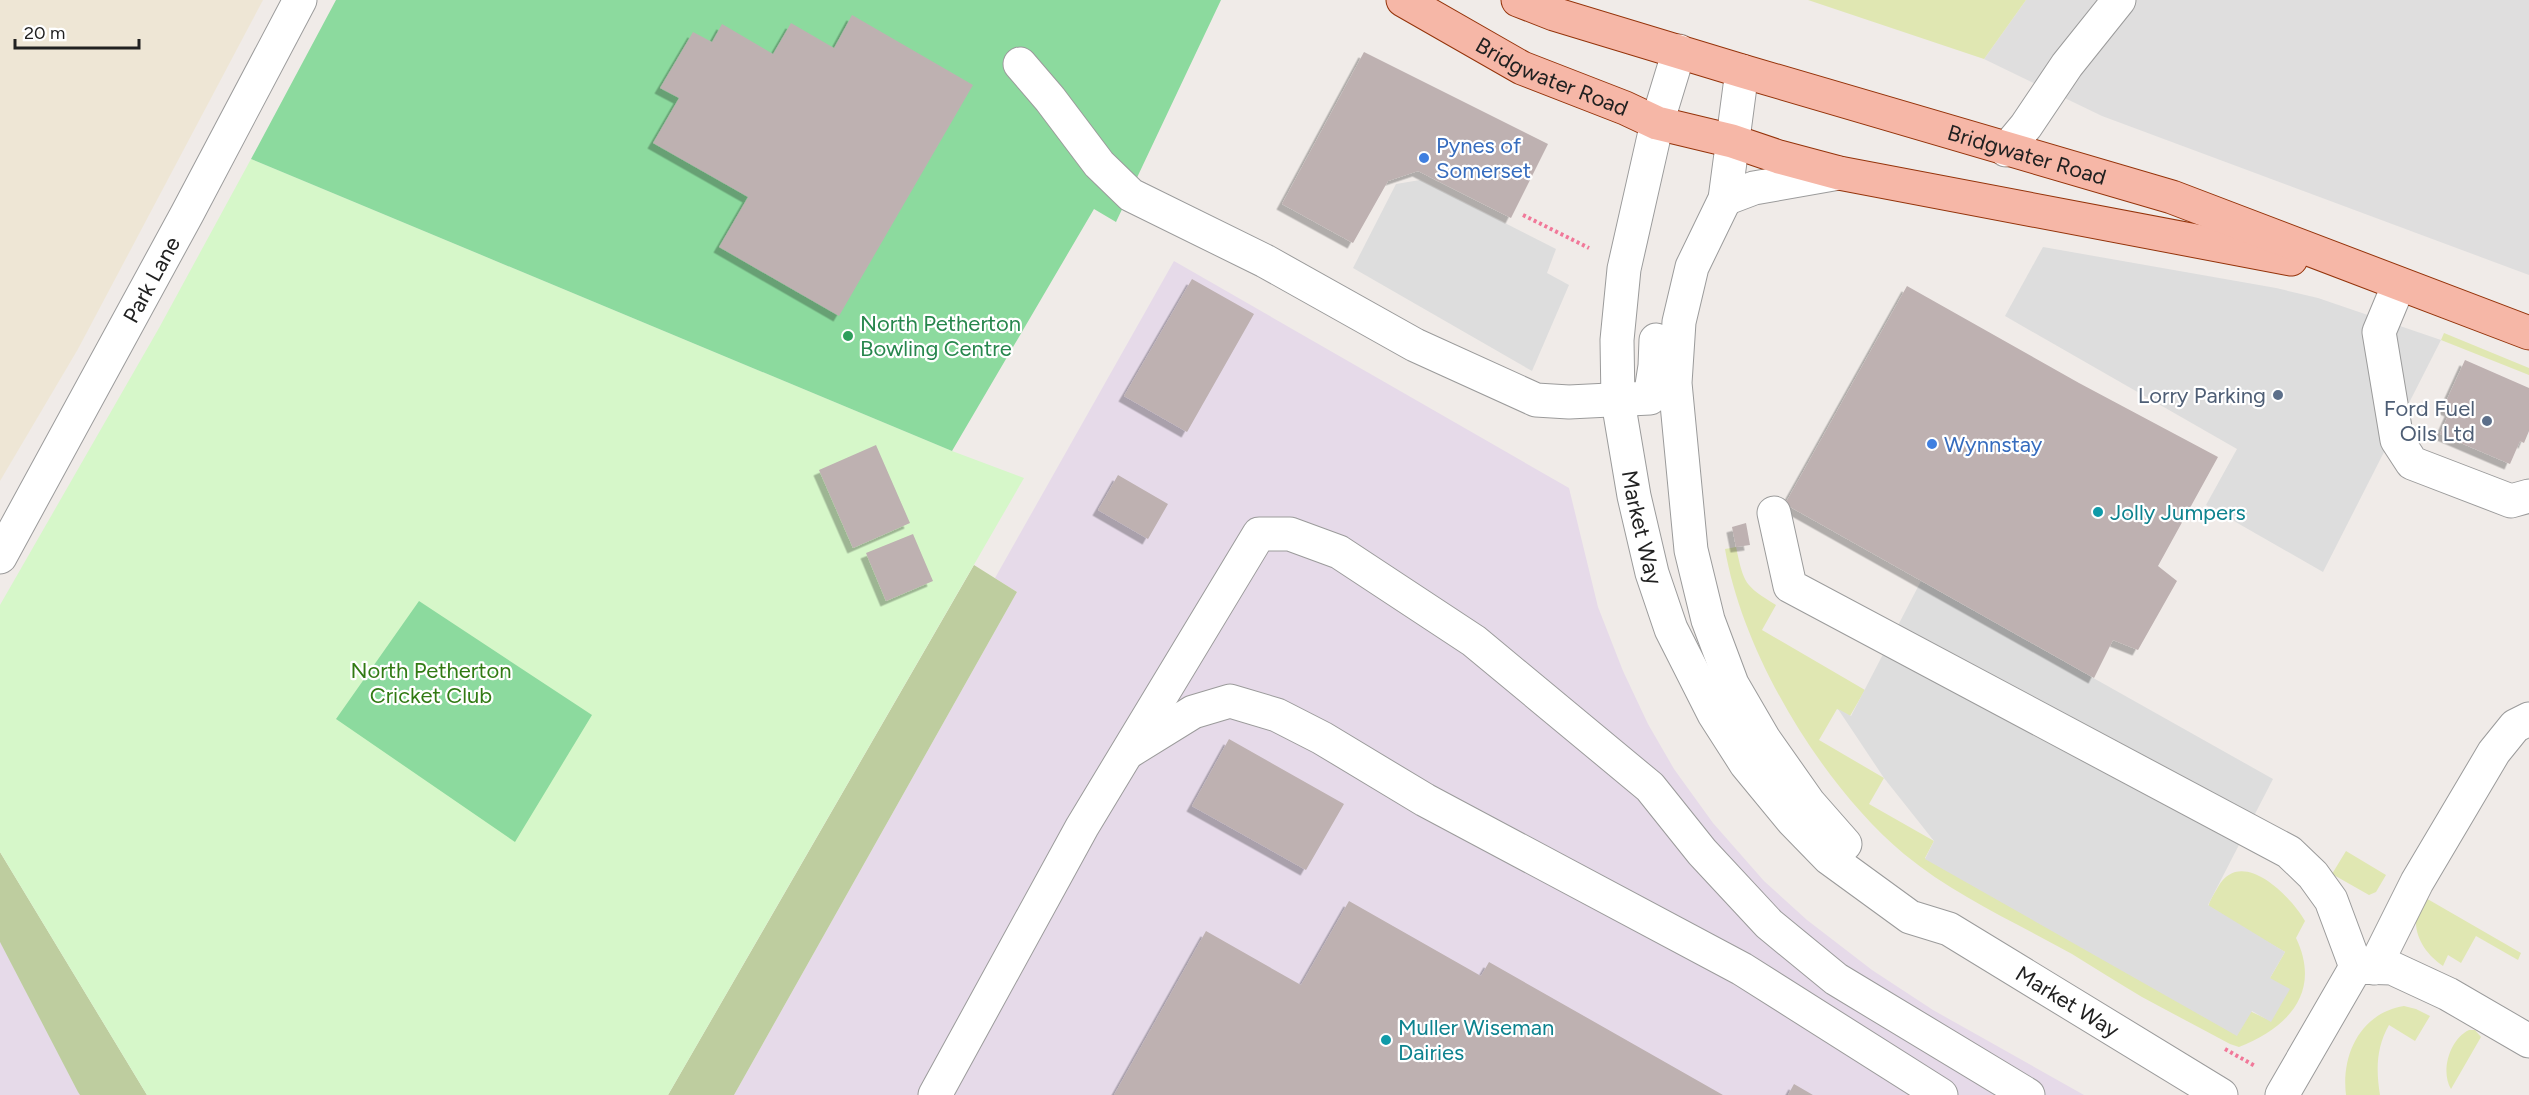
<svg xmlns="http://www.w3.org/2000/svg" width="2529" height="1095" font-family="Figtree,sans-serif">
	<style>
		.residential { fill: #dfdede }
		.industrial { fill: #e6dae9 }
		.farmland { fill: #eee6d5 }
		.grass { fill: #e0e7b2 }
		.forest { fill: #becd9f }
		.park { fill: #d6f7c9 }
		.pitch { fill: #8cda9e }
		.parking { fill: #ddd }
		.building { fill: #beb1b1; filter: url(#shadow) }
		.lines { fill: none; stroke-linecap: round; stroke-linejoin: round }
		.minor-casing { stroke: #9b9b9b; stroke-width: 35 }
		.major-casing { stroke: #94330a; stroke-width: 35 }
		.path { stroke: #f17899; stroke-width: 4; stroke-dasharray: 3 3; stroke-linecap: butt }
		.minor { stroke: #fff; stroke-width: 33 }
		.major { stroke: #f6b7a7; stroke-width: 33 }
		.shop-dot { fill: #3f7fe0; stroke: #fff; stroke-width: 2 }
		.leisure-dot { fill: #2e9e5b; stroke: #fff; stroke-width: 2 }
		.service-dot { fill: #5c6f8a; stroke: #fff; stroke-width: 2 }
		.culture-dot { fill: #0f9aa8; stroke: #fff; stroke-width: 2 }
		.labels { text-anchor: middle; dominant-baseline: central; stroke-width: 4.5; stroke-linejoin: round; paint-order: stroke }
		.street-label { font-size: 22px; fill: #212121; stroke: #fff }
		.shop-label { font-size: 22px; fill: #366cbe; stroke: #fff; text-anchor: start }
		.leisure-label { font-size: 22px; fill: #27864d; stroke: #fff; text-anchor: start }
		.service-label { font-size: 22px; fill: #4e5e75; stroke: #fff; text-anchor: end }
		.culture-label { font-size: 22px; fill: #0d838f; stroke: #fff; text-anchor: start }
		.park-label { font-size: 22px; fill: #317a13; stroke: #fff }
	</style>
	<defs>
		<filter id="shadow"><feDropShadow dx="-5.5" dy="5.5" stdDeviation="0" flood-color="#0004"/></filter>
	</defs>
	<rect width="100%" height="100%" fill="#f0ebe8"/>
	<path class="residential" d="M2026 0H2529V275L2102 116 1984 59Z"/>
	<path class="industrial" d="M1174 261 1569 488 1598 607 1623 671 1648 724 1674 769 1713 823 1764 881 1807 920 1872 970 1933 1010 2084 1095H734L1017 592 995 578Z
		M0 942 1 943 80 1095H0Z"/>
	<path class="farmland" d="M0 0H263L78 349 0 481Z"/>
	<path class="grass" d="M1808 0H2026L1984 59Z
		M2444 333 2529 368V375L2441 340Z
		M1736 547C1744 584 1744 585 1776 605L1762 630 1865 690 1850 716 1837 709 1819 740 1884 778 1869 804 1934 841 1925 858 2271 1021 2270 978 2285 952 2208 908C2209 901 2214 894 2218 887 2241 846 2290 895 2305 921L2296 938C2322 992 2288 1028 2239 1047L2230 1044C2201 1028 2171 1013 2142 997 2118 983 2095 968 2072 954 2015 922 1955 896 1904 854 1822 785 1743 655 1725 549Z
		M2346 851 2386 875 2376 892 2369 895 2332 874Z
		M2424 897 2521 953 2518 960 2476 936 2461 963 2448 955 2443 966C2428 956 2415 939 2416 920 2416 913 2422 904 2424 897Z
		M2404 1006 2416 1009 2430 1016 2415 1041 2389 1025C2376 1048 2376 1070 2380 1095H2346C2341 1054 2361 1013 2404 1006Z
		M2469 1030H2475L2481 1037 2451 1089C2440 1071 2450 1039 2469 1030Z"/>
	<path class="forest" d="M974 565 1017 592 734 1095H668Z
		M0 852 147 1095H80L78 1092 0 942Z"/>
	<path class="park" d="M251 159 952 451 1024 478 668 1095H147L0 852V605L159 328Z"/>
	<path class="pitch" d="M336 0H1221L1116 222 1094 209 952 451 251 159Z
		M419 601 592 715 515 842 336 719Z"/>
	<path class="parking" d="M1420 180 1556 249 1547 273 1569 285 1532 371 1353 268 1396 184Z
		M2043 247 2276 288 2318 298 2441 340 2323 572 2206 505 2237 449 2005 316Z
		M1921 581 2273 779 2208 905 2285 952 2270 978 2290 989 2271 1022 2252 1011 2237 1036 1925 859 1934 841 1884 778 1838 709 1851 716Z"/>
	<path class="building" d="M852 15 973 85 839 316 719 247 748 197 653 143 679 98 660 88 693 32 712 42 722 24 773 54 791 23 834 48Z
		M1364 52 1548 144 1511 218 1418 171 1388 181 1353 243 1282 204Z
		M1192 279 1254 314 1187 432 1124 396Z
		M1907 286 2079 383 2218 457 2158 566 2177 581 2138 650 2113 640 2094 678 1785 504Z
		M2465 360 2529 388V431L2524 443 2520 441 2510 464 2440 434 2450 411 2443 408Z
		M876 445 910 523 853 548 819 470Z
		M1118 475 1168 504 1148 539 1098 510Z
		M1746 523 1750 545 1736 547 1732 527Z
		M913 534 933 581 886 601 866 553Z
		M1229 739 1344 804 1306 870 1192 806Z
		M1349 901 1481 976 1489 962 1723 1095H1114L1206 931 1301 985Z
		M1794 1084 1813 1095H1788Z"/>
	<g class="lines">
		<defs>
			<g id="minor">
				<path id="s1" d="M1679 51 1657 123 1624 269 1617 340 1618 401 1634 496 1652 573 1671 629 1714 714 1746 764 1793 821 1829 858 1910 917 1949 929 2221 1095"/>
				<path d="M1020 64 1050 99 1099 164 1131 195 1265 261 1415 345 1536 400 1569 402 1650 398 1655 366 1656 340"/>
				<path d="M1742 71 1725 199 1692 267 1679 322 1675 383 1691 550 1708 620 1732 684 1764 739 1809 803 1845 844"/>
				<path d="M2006 150 2026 126 2067 65 2119 0"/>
				<path d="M1725 199 1754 188 1839 173"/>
				<path d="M2399 284 2379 332 2397 440 2412 463 2511 501 2529 496"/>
				<path d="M1774 513 1790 586 2289 852 2313 875 2331 900 2356 967"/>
				<path id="s2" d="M0 557 187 214 300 0"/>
				<path d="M1130 751 1193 712 1230 701 1277 715 1322 738 1425 800 1742 969 1941 1095"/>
				<path d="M2374 968 2417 882 2494 752 2515 726 2529 719"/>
				<path d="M935 1095 1082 827 1259 534H1290L1339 552 1474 641 1650 787 1702 852 1769 924 1836 979 2028 1095"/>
				<path d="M2282 1095 2356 967 2392 968 2448 994 2529 1041"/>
			</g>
			<g id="major">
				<path id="s3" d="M1403 0 1522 68 1625 108 1657 123 1732 141 1779 157 1839 173 2291 259"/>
				<path id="s4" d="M1518 0 1554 14 1742 71 2172 197 2529 333"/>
			</g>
		</defs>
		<use href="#minor" class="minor-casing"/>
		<use href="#major" class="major-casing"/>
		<path class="path" d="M1523 215 1589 248
			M2225 1049 2255 1066"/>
		<use href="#minor" class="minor"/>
		<use href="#major" class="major"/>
	</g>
	<g class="shop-dot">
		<circle cx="1424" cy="158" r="6"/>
		<circle cx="1932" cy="444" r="6"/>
	</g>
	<circle class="leisure-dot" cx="848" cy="336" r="6"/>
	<g class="service-dot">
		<circle cx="2278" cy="395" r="6"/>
		<circle cx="2487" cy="421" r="6"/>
	</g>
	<g class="culture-dot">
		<circle cx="2098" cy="512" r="6"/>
		<circle cx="1386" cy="1040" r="6"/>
	</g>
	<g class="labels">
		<g class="street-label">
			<text stroke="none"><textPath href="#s3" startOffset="168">Bridgwater Road</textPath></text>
			<text stroke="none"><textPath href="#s4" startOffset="532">Bridgwater Road</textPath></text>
			<text stroke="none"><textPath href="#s2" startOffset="316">Park Lane</textPath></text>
			<text stroke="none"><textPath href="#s1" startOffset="486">Market Way</textPath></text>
			<text stroke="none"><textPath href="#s1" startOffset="1152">Market Way</textPath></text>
		</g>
		<g class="shop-label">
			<text x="1436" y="145">Pynes of<tspan x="1436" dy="25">Somerset</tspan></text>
			<text x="1944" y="444">Wynnstay</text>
		</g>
		<g class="leisure-label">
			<text x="860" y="323">North Petherton<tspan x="860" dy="25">Bowling Centre</tspan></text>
		</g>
		<g class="service-label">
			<text x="2266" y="395">Lorry Parking</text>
			<text x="2475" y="408">Ford Fuel<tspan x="2475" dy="25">Oils Ltd</tspan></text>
		</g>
		<g class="culture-label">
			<text x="2110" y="512">Jolly Jumpers</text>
			<text x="1398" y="1027">Muller Wiseman<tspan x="1398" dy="25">Dairies</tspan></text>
		</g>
		<g class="park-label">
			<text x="431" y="670">North Petherton<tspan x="431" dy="25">Cricket Club</tspan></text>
		</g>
	</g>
	<path d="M15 39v9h124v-9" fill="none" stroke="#212121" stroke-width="3"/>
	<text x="24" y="39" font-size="18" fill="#212121" stroke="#ffffff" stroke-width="4.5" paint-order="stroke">20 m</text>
</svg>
